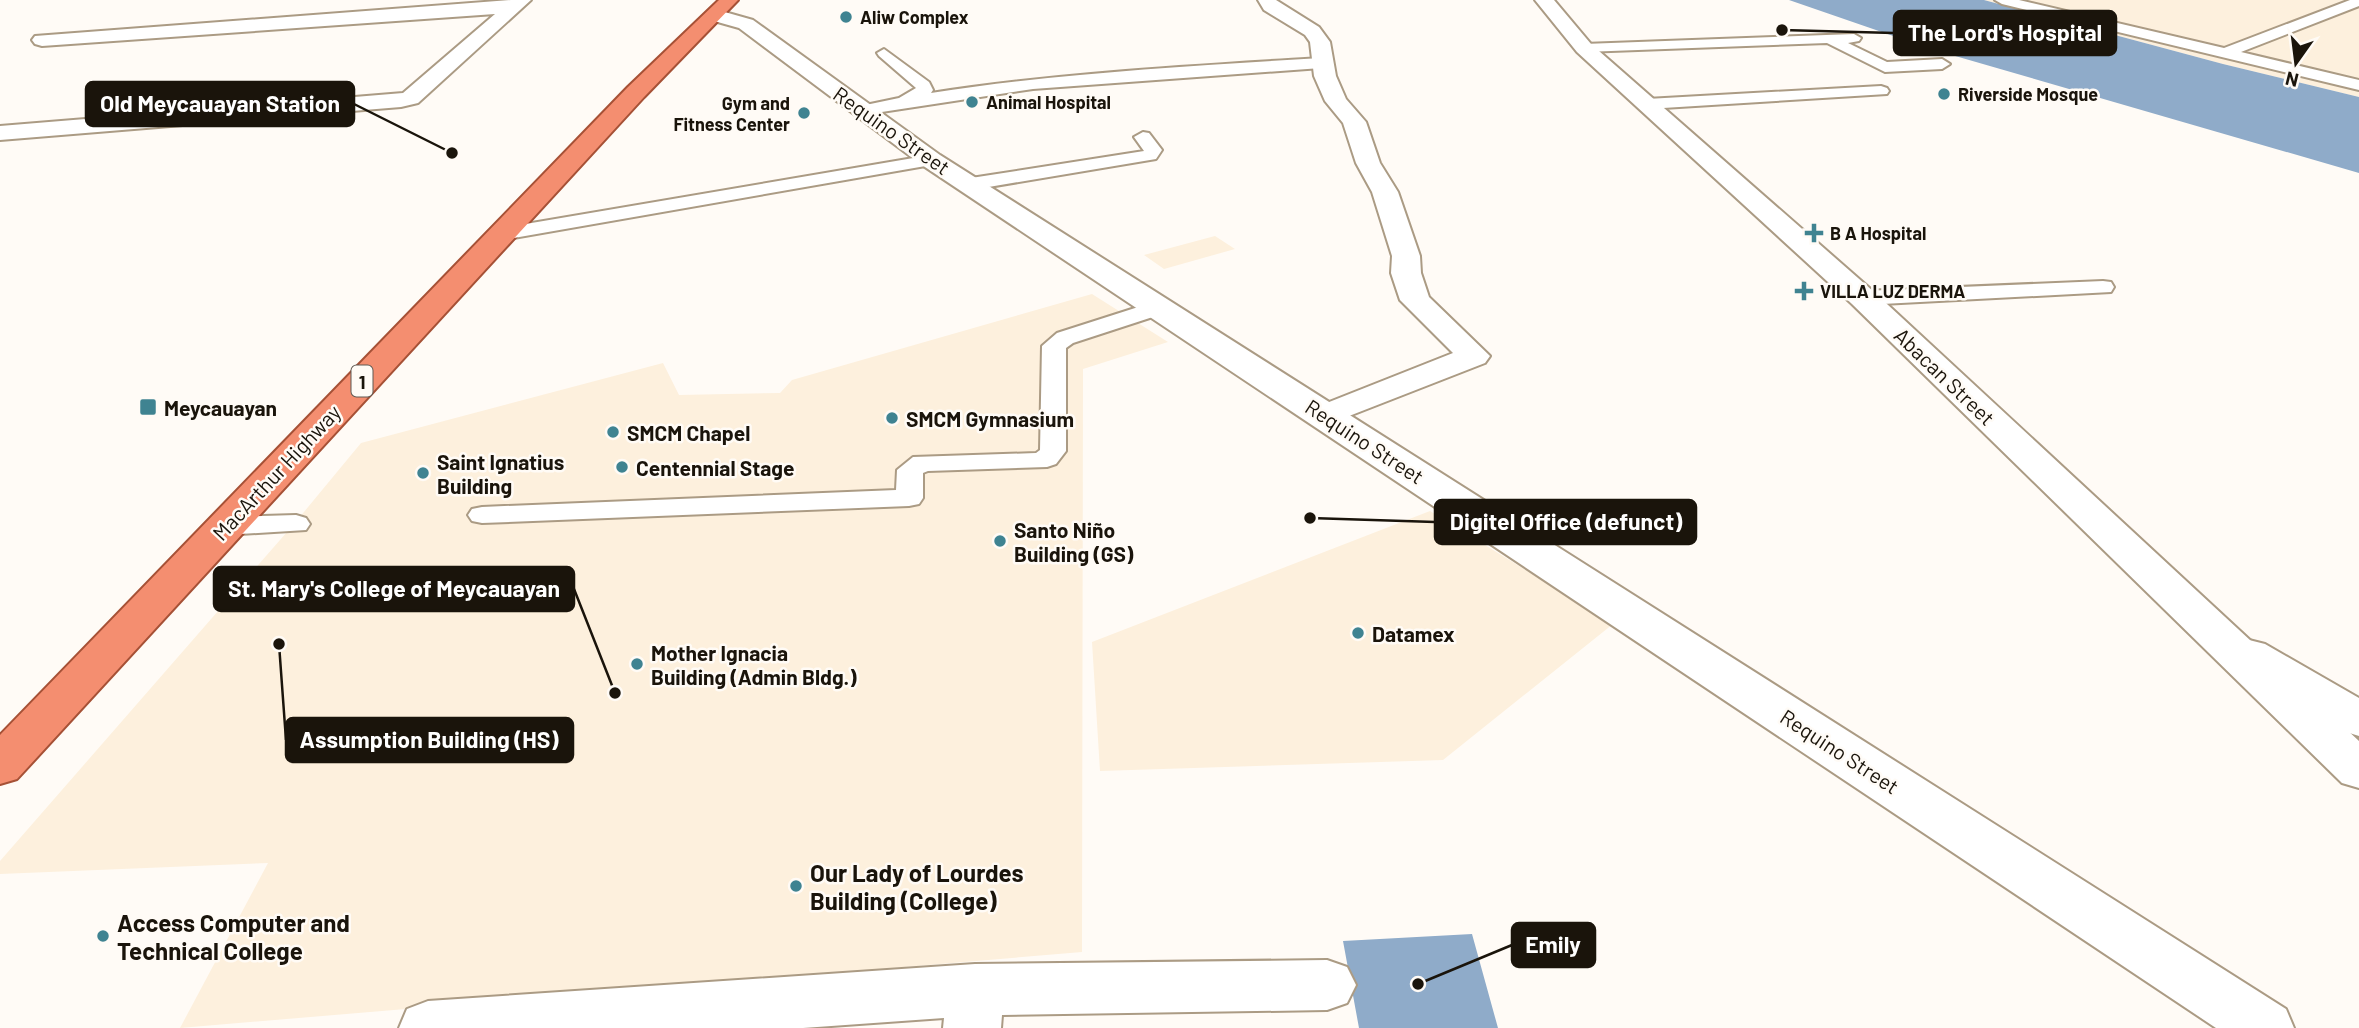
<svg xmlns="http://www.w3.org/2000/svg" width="2359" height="1028" font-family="Barlow,sans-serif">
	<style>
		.built { fill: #fdf0dd }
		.water { fill: #8fabc9 }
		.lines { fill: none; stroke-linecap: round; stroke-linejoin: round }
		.service-casing { stroke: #ab9b84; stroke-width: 4 }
		.minor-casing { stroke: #ab9b84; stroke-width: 4 }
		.tertiary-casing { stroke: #ab9b84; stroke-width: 4 }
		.secondary-casing { stroke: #ab9b84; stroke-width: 4 }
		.trunk-casing { stroke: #a65136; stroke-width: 4 }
		.service { fill: #fff; fill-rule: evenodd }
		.minor { fill: #fff; fill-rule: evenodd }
		.tertiary { fill: #fff; fill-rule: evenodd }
		.secondary { fill: #fff; fill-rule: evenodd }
		.trunk { fill: #f48e70; fill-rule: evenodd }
		.poi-dot { fill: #3f8391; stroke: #fffbf6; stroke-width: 2.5 }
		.labels { text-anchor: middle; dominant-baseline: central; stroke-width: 5; stroke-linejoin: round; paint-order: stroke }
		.far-poi-label { font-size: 18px; font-weight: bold; fill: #1a140b; stroke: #fffbf6; text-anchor: start }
		.shield { fill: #fffbf6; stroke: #5f5952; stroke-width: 2 }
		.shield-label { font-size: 19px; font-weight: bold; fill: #1a140b }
		.street-label { font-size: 21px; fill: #1a140b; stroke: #fffbf6 }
		.poi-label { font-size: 21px; font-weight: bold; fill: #1a140b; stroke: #fffbf6; text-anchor: start }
		.near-poi-label { font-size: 24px; font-weight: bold; fill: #1a140b; stroke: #fffbf6; text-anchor: start }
		.leader { fill: none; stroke: #1a140b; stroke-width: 2.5 }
		.callout-dot { fill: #1a140b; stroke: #fffbf6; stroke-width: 2.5 }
		.callout { fill: #1a140b; stroke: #1a140b; stroke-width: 2.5 }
		.callout-label { font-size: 23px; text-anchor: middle; font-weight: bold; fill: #fff }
	</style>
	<rect width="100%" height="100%" fill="#fffbf6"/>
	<path class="built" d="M1984 0H2359V97L2223 64Z
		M1215 236 1235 249 1164 269 1144 255Z
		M1092 294 1168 342 1083 369 1082 952 180 1028 268 863 0 874V861L294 524 361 443 663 363 679 395 780 393 792 380Z
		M1430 511 1613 624 1443 760 1100 771 1092 642Z"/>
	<path class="water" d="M1789 0H1984L2223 64 2359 97V173L1931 49Z
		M1472 934 1498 1028H1359L1343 941Z"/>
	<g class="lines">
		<defs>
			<path id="service" d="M1995 0H2019L2224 48 2350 0H2359V6L2241 52 2359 80V90L2002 4Z
				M1854 34 1861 38 1859 41 1848 43 1887 62 1942 59 1950 64 1942 69 1885 72 1827 43 1584 52 1577 48 1584 44Z
				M884 49 929 82 933 90 931 93C1060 73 1191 66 1321 58L1329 63 1321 68 1033 89 862 115 856 113 854 110 856 107 899 98 916 88 879 56 877 53Z
				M1881 86 1887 88 1889 91 1887 94 1647 109 1639 104 1647 99Z
				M1143 132 1149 133 1162 150 1156 159 971 190 962 184 971 178 1144 151 1134 137Z
				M931 155 940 160 937 164 502 240 495 238 492 234 495 230 502 228Z
				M2103 281 2111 282 2114 287 2111 292 1863 305 1855 303 1852 298 1855 293 1863 291Z
				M1157 301 1165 303 1168 308 1165 313 1073 343 1066 348V451L1056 464 1047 467 928 471 923 473V498L919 504 909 506 482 523 472 521 468 515 472 509 482 507 896 490 897 470 913 457 1036 453 1040 450 1042 346 1057 333Z
				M296 515 306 518 310 524 306 530 224 535 214 532 210 526 214 520 224 517Z"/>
			<path id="minor" d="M511 0H531L418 103 401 107 0 140V126L403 93 495 14 42 46 35 44 32 40 35 36Z
				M1258 0H1276L1319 27 1330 42 1336 76 1346 99 1366 122 1380 163 1398 192 1420 256 1421 273 1429 297 1490 356 1485 363 1326 425 1314 422 1309 415 1314 408 1453 353 1400 300 1391 273 1392 256 1372 192 1356 163 1343 123 1325 101 1314 76 1310 42 1305 35 1264 10Z
				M2249 640 2265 644 2359 698V736L2343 731 2233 666 2227 655 2233 644Z
				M1327 960 1347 967 1356 985 1347 1003 1327 1010 1002 1015 1001 1028H943L944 1018 803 1028H399L407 1009 428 1001 975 964Z"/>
			<path id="tertiary" d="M714 9 753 20 940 155 2286 1009 2294 1028H2216L922 165 739 28 707 19 705 15Z"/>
			<path id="secondary" d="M1535 0H1554L1591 44 1874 292 2359 741V788L2342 783 1852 304 1577 52Z"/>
			<path id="trunk" d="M719 0H738L644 97 17 779 0 784V735L628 87Z"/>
		</defs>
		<use href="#service" class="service-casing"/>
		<use href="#minor" class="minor-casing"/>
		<use href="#tertiary" class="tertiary-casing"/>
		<use href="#secondary" class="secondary-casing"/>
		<use href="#trunk" class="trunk-casing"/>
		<use href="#service" class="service"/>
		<use href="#minor" class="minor"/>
		<use href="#tertiary" class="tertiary"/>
		<use href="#secondary" class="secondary"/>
		<use href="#trunk" class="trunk"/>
	</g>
	<g class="poi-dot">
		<circle cx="846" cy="17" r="7"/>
		<circle cx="1944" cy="94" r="7"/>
		<circle cx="972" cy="102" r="7"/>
		<circle cx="804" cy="113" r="7"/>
		<path d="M1810.5 222.5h7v7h7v7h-7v7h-7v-7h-7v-7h7z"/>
		<path d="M1800.5 280.5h7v7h7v7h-7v7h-7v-7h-7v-7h7z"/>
		<rect x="139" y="398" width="18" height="18" rx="3.5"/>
		<circle cx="892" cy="418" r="7"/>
		<circle cx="613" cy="432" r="7"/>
		<circle cx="622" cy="467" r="7"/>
		<circle cx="423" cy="473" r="7"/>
		<circle cx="1000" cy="541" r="7"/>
		<circle cx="1358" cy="633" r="7"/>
		<circle cx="637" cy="664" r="7"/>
		<circle cx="796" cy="886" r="7"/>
		<circle cx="103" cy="936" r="7"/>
	</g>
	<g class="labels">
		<g class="far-poi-label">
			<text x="860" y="17">Aliw Complex</text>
			<text x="1958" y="94">Riverside Mosque</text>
			<text x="986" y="102">Animal Hospital</text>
			<text x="790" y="103" text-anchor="end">Gym and<tspan x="790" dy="21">Fitness Center</tspan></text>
			<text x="1830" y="233">B A Hospital</text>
			<text x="1820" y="291">VILLA LUZ DERMA</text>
		</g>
		<rect class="shield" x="351.5" y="365.5" width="21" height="31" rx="5"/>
		<g class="shield-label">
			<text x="362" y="381">1</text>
		</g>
		<g class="street-label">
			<text transform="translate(892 130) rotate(35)">Requino Street</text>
			<text transform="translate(1945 376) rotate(44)">Abacan Street</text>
			<text transform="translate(1365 441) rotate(33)">Requino Street</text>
			<text transform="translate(276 472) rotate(-47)">MacArthur Highway</text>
			<text transform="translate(1840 751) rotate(33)">Requino Street</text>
		</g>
		<g class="poi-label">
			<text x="164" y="407">Meycauayan</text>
			<text x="906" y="418">SMCM Gymnasium</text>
			<text x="627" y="432">SMCM Chapel</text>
			<text x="437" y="461">Saint Ignatius<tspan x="437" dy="24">Building</tspan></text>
			<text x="636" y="467">Centennial Stage</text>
			<text x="1014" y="529">Santo Niño<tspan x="1014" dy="24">Building (GS)</tspan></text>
			<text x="1372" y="633">Datamex</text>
			<text x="651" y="652">Mother Ignacia<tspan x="651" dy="24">Building (Admin Bldg.)</tspan></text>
		</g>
		<g class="near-poi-label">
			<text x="810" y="872">Our Lady of Lourdes<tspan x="810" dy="28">Building (College)</tspan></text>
			<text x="117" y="922">Access Computer and<tspan x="117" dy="28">Technical College</tspan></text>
		</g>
	</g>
	<path class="leader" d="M1782 30L1894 33M452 153L354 104M1310 518L1435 522M615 693L574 589M279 644L286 740M1418 984L1512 945"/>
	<g class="callout-dot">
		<circle cx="1782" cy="30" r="7"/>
		<circle cx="452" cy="153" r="7"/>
		<circle cx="1310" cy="518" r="7"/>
		<circle cx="615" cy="693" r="7"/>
		<circle cx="279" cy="644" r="7"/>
		<circle cx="1418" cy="984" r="7"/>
	</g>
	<g class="callout">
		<rect x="1894" y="11" width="222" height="44" rx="7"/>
		<rect x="86" y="82" width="268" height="44" rx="7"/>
		<rect x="1435" y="500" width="261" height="44" rx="7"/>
		<rect x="214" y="567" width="360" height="44" rx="7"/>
		<rect x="286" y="718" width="287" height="44" rx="7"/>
		<rect x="1512" y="923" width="83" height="44" rx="7"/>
	</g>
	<g class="callout-label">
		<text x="2005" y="41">The Lord's Hospital</text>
		<text x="220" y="112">Old Meycauayan Station</text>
		<text x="1566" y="530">Digitel Office (defunct)</text>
		<text x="394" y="597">St. Mary's College of Meycauayan</text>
		<text x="429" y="748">Assumption Building (HS)</text>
		<text x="1553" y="953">Emily</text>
	</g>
	<g transform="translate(2296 63) rotate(194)" stroke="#fffbf6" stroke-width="5" paint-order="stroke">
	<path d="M0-5L12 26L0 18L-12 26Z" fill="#1a140b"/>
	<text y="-10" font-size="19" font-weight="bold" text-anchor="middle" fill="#1a140b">N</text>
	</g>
</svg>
